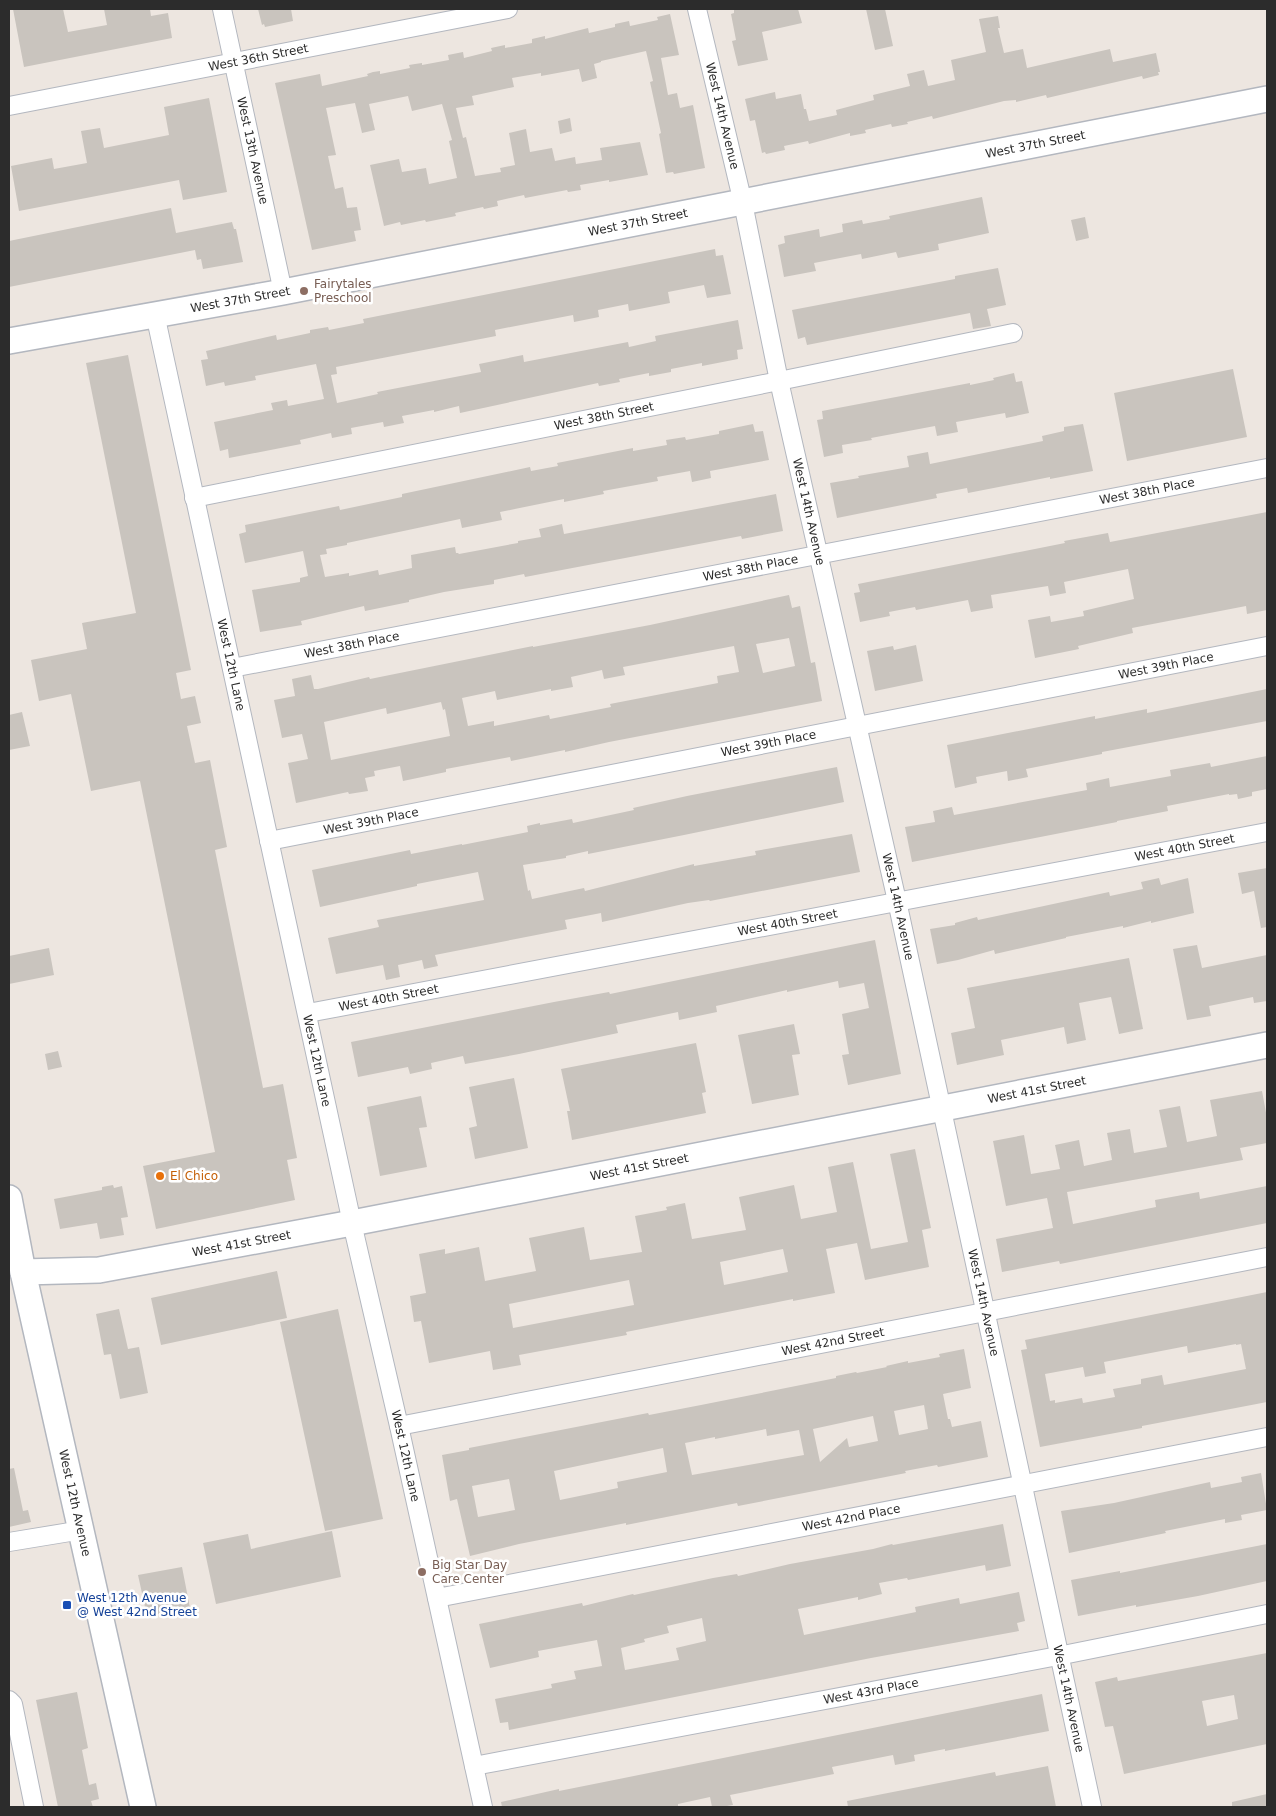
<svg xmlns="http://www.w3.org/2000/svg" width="1276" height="1816" font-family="'DejaVu Sans',sans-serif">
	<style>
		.building { fill: #c9c4be; fill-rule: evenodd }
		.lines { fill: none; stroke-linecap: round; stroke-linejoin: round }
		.street-casing { stroke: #b3b7bf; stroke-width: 20 }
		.secondary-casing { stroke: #b3b7bf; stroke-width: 28 }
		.street { stroke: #fff; stroke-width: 18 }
		.secondary { stroke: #fff; stroke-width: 25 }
		.education-dot { fill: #8d6e63; stroke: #fff; stroke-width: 2 }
		.food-dot { fill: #e8710a; stroke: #fff; stroke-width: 2 }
		.transit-dot { fill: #1a4fb4; stroke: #fff; stroke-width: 2 }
		.labels { text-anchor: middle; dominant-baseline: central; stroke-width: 5; stroke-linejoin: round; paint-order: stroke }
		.street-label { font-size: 12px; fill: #2c2c2c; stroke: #fff }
		.education-label { font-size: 12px; fill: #785e54; stroke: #fff; text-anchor: start }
		.food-label { font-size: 12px; fill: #c56008; stroke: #fff; text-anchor: start }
		.transit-label { font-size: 12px; fill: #164399; stroke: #fff; text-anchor: start }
	</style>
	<rect width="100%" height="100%" fill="#ede6e0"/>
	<path class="building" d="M13 9H63L68 32 107 25 104 9H150L151 16 168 13 172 38 24 67Z
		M258 9H291L293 21 265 27 264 24 262 25Z
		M734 9H798L802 23 762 32 768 60 738 66 732 41 736 40 731 14 734 13Z
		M866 9H885L893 46 875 50Z
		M670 14 679 55 661 58 668 95 677 93 680 108 693 105 705 168 674 174 673 172 666 173 659 134 661 133 650 82 653 81 646 51 601 61V62L594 64 597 78 582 82 579 69 541 76V73L512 78 514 87 472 96 474 105 456 108 463 138 466 137 475 176 501 172 500 168 515 165 509 133 526 129 530 152 552 148 555 161 575 157 576 164 602 160 600 148 640 142 648 175 609 182V180L580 185 581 190 568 192 567 190 525 198 524 195 497 201 498 206 484 209 483 207 455 213 456 216 426 222 425 220 401 225 400 222 384 226 370 165 399 159 402 172 426 168 429 184 457 178 449 141 452 140 442 104 412 111 408 96 369 104 375 130 362 133 355 103 326 108 336 155 328 156 335 189 343 187 347 208 357 207 361 230 354 231 356 241 312 250 275 83 320 74 322 86 368 76 367 74 373 72 380 71V74L410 68 409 65 415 64 422 63V65L449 60 448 55 463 52 464 58 492 51 491 48 505 45V48L532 43V39L545 36V39L588 28 589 33 615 27V24L629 21 630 26 658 20 657 17Z
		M998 16 1000 28H998L1004 53 1023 49 1027 68 1110 49 1113 62 1156 53 1160 72H1158L1159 75 1143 79 1142 76 1047 98 1046 95 1016 102V100L1004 101 933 119 932 116 907 122 908 124 892 127 891 124 865 130 866 133 850 136V133L809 144 808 141 784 146 785 150 766 154 765 152 762 153 755 120 750 121 745 99 775 92 776 99 801 94 804 109H806L809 121 837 115 836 110 874 100 873 95 910 86 907 74 924 70 928 86 955 80 951 60 986 52 979 19Z
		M209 98 227 192 183 200 179 180 19 211 11 166 52 158 54 169 87 163 81 131 100 128 104 148 169 135 164 107Z
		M570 118 572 131 560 134 558 121Z
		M982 197 989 233 938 244 939 250 898 258 896 252 862 259 861 254 814 263 816 271 784 277 778 245 785 243 784 236 819 229 820 237 843 232 842 224 862 220 863 224 890 219 889 216Z
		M171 208 176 233 232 222 234 229H236L243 262 203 269 201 259 197 260 195 250 9 287V241Z
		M1085 217 1089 238 1076 241 1071 220Z
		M715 249 716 256 723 255 731 294 707 298 704 285 668 292 670 303 629 311 628 304 598 310 599 317 574 322 573 315 495 330 496 336 336 367 337 374 331 375 337 403 378 394 377 392 481 372 479 364 523 355 524 362 628 342 629 347 656 341 655 336 738 320 743 349 737 350 738 359 702 366V363L671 369V372L649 376V373L619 379 620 382 599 386 598 383 460 413 459 406 434 412V410L402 416 404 423 384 427 383 422 351 428 352 434 332 438 331 433 300 440 301 444 229 458 228 449 220 451 214 422 273 410 271 403 287 400 288 406 324 399 316 364 255 376 256 380 225 386 224 382 206 386 201 360 208 359 206 351 276 335 277 340 310 333V330L328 327 329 330 364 323 363 319Z
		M998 268 1006 305 987 309 991 326 973 329 970 313 807 345 805 337 798 339 792 310 955 279V276Z
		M128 355 191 670 176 673 181 699 195 696 201 723 187 726 195 763 210 760 227 847 215 850 263 1088 283 1084 297 1158 287 1160 295 1200 156 1229 143 1166 215 1152 140 781 91 791 71 694 39 701 31 660 87 649 82 623 136 613 86 363Z
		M1233 369 1247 437 1127 461 1114 393Z
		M1014 373 1016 382 1022 381 1029 413 1006 418 1005 413 956 422 958 432 937 436 935 426 871 438 872 440 842 445 843 453 824 457 817 420 823 419 822 411 970 383V385L994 380 993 378Z
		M753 424 755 432 763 431 769 460 710 471 711 478 692 482 690 471 657 477 658 481 603 491 604 494 564 502V499L500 512 502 520 462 528 460 519 347 543V545L326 549 327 554 320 555 325 577 349 573V576L378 570 379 575 412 568 411 555 455 547 456 553H458L459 554 518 543V541L541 537 539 529 562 524 564 534 776 494 783 531 742 539 741 536 525 577 524 574 494 580V584L444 592 409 600V602L365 611 364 606 301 621 302 625 260 632 252 590 300 582V578L308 576 303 551 245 563 239 534 246 532 245 525 339 506 340 510 402 497V494L530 467 531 471 558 466 557 463 633 448V451L667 445 666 440 685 437 686 440 719 434V431Z
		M1083 424 1093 471 1050 479V477L968 493 967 488 936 494 937 498 837 518 830 483 859 478 858 476 909 467 907 456 928 452 930 464 1043 441 1042 436 1064 431V427Z
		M1267 512V610L1247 614 1246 606 1132 628 1133 633 1078 646 1079 649 1035 658 1028 620 1050 616 1051 622 1084 616 1083 611 1134 599 1128 569 1064 582 1066 593 1050 596 1048 586 991 595 993 608 971 612 968 600 916 610 915 607 889 612 890 616 860 622 854 593 860 592 858 584 1065 543 1064 541 1108 533 1110 542Z
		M789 595 792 608 800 606 811 663 815 662 822 701 609 742 565 752V750L511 761 510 757 446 769V772L403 781 400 766 374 771 375 776 365 778 368 791 349 794 348 792 296 803 288 763 308 759 302 734 282 738 274 700 295 696 292 679 311 675 314 689H318L369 677 370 679 533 646V647L650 625ZM789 638 795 666 763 673 756 644ZM734 646 739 672 717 676 718 683 610 704 611 707 550 719 549 715 494 726V721L468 726 462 698 495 691 497 700 551 689V691L573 687 571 677 602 670 604 679 625 675 623 667ZM441 702 443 710 445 709 450 736 331 760 324 722 386 708 387 714Z
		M916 645 923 681 875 691 867 651 893 646 894 650Z
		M1267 689V721L1102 752V754L1026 769 1028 777 1008 781 1007 771 976 777 977 783 955 788 947 745 1095 716V719L1147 709V713Z
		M22 712 30 746 9 750V715Z
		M1267 756V789L1252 792V796L1238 799 1237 794 1229 795V794L1167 806 1168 811 1117 821V822L912 862 905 827 935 822 933 811 952 807 954 815 1087 790 1086 783 1109 778 1110 787 1171 776 1170 770 1210 763 1211 767Z
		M837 767 844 802 684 835 588 854V851L566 856V858L523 865 528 891 530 890 532 899 584 888 585 891 694 864V866L756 855 755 851 852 834 860 872 710 901 709 900 688 903 602 922 601 913 565 920 567 929 435 955 438 966 424 969 422 960 398 965 400 977 386 980 383 965 336 974 328 938 379 927 377 920 484 900 478 872 417 884V886L320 907 312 870 410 850 411 854 462 844V845L528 832 527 826 540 823V825L572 819 573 823 634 810 633 808 687 796Z
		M1267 868V927L1261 928 1254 891 1242 894 1238 873Z
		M1159 878 1161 885 1188 878 1194 913 1151 923V921L1123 928V926L1066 937V938L995 954 994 950 958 960 937 964 930 929 955 925V923L977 917 978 920 1109 892 1110 896 1143 889 1141 882Z
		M875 940 901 1074 848 1085 842 1055 849 1054 842 1014 869 1008 864 983 839 988 838 981 787 992V990L716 1006 717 1012 679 1020 678 1012 616 1025 618 1033 519 1054 465 1064 463 1056 431 1063 432 1069 410 1074 408 1067 358 1077 351 1042 554 1002 609 992 610 994Z
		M1197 945 1202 968 1267 955V1001L1254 1003 1253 997 1209 1006 1211 1016 1187 1020 1173 949Z
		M49 948 54 975 9 984V956Z
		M1129 958 1143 1029 1119 1034 1111 997 1079 1003 1086 1040 1067 1044 1064 1027 1001 1040 1004 1055 957 1065 951 1033 975 1028 967 988Z
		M794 1024 800 1054 792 1055 799 1095 752 1104 738 1035Z
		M696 1043 706 1092 702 1093 706 1113 572 1140 567 1111H570L561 1069Z
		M58 1051 62 1067 48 1070 45 1054Z
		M514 1078 528 1148 475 1159 469 1128 477 1126 469 1087Z
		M1262 1091 1267 1118V1143L1240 1148 1243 1160 1067 1192 1073 1224 1156 1207 1155 1200 1199 1192 1200 1199 1267 1186V1223L1060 1264 1059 1261 1002 1272 996 1239 1053 1228 1047 1198 1006 1206 993 1141 1024 1135 1031 1174 1060 1169 1055 1145 1079 1140 1084 1166 1112 1160 1107 1133 1130 1129 1134 1153 1167 1147 1159 1110 1180 1106 1187 1142 1217 1136 1210 1100Z
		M421 1096 427 1127 419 1128 427 1167 380 1176 367 1107Z
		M915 1149 931 1228 922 1230 929 1267 865 1280 857 1243 826 1249 835 1293 793 1301V1299L626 1332 627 1335 519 1355 521 1365 493 1370 490 1351 429 1363 421 1321 414 1322 410 1296 426 1293 419 1254 445 1249V1254L479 1247 485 1281 536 1271 529 1238 584 1227 590 1260 642 1252 635 1216 667 1210 666 1207 685 1203 692 1239 746 1230 739 1197 794 1185 801 1219 837 1212 828 1167 853 1162 871 1249 908 1242 890 1154ZM783 1249 788 1272 724 1285 720 1262ZM629 1280 634 1305 513 1328 509 1304Z
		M113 1185 114 1188 122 1186 128 1217 121 1218 124 1235 100 1239 97 1223 60 1229 54 1199 102 1190V1187Z
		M277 1271 287 1318 161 1345 151 1298Z
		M1267 1292V1402L1142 1426V1428L1040 1447 1021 1350 1027 1349 1025 1340ZM1236 1344V1345L1241 1344 1246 1369 1164 1385 1162 1375 1141 1379V1384L1113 1389 1115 1397 1083 1403 1082 1398 1055 1403V1400L1050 1401 1045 1374 1083 1367 1085 1377 1106 1373 1104 1362 1187 1346 1188 1353Z
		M119 1309 128 1349 139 1347 148 1393 120 1399 111 1354 104 1355 96 1314Z
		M338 1309 383 1519 325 1531 280 1322Z
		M964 1349 971 1388 943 1394 948 1419H950L952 1427 981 1421 988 1457 938 1467 937 1465 905 1471 906 1473 738 1506 737 1503 626 1525V1523L519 1544 470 1556 457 1499 450 1501 442 1455 469 1450V1448L648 1413 649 1415 701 1405 836 1378V1376L856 1372 857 1373 887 1367 886 1366 908 1361V1363L940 1357 939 1354ZM924 1405 928 1429 899 1435 894 1411ZM873 1416 878 1441 849 1447 847 1438 820 1462 813 1429ZM766 1429 767 1436 799 1430 804 1455 692 1475 685 1443 715 1437V1439ZM663 1448 667 1472 617 1482 618 1488 560 1500 554 1471ZM509 1479 515 1510 478 1517 472 1486Z
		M14 1468 23 1511 28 1510 31 1522 9 1527V1469Z
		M1261 1473 1267 1510 1241 1515 1242 1520 1225 1523V1519L1165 1531 1166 1533 1069 1553 1061 1511 1114 1503 1210 1482 1211 1488 1242 1482 1241 1477Z
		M1003 1524 1011 1566 986 1571 985 1565 908 1580 907 1578 879 1583 882 1594 858 1600V1597L798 1609 804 1635 916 1612 915 1607 959 1598 960 1604 1019 1592 1025 1621 1017 1623 1019 1631 871 1658 509 1730 508 1722 500 1723 495 1699 552 1688 551 1684 576 1679 574 1671 602 1666 597 1640 538 1651 539 1657 490 1668 479 1624 582 1603 583 1606 633 1594 634 1595 713 1578 737 1574 738 1576 790 1564 873 1549 892 1544 893 1545ZM702 1618 706 1641 676 1648 679 1660 625 1670 621 1648 645 1642 644 1639 669 1633 667 1626Z
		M332 1531 341 1577 216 1604 203 1543 248 1534 251 1549Z
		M1267 1544V1581L1198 1596 1136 1607V1605L1078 1616 1071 1580 1120 1571V1573Z
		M182 1567 190 1608 147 1616 138 1575Z
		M1267 1653V1744L1124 1774 1113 1726 1105 1727 1095 1682 1117 1677 1118 1681ZM1234 1695 1238 1719 1207 1726 1202 1701Z
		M77 1692 88 1748 82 1750 89 1785 96 1783 99 1799 91 1801 93 1807H58L36 1700Z
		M1042 1694 1049 1731 945 1751V1749L914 1755 915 1761 895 1765 893 1755 832 1767 834 1774 730 1795 733 1805 721 1807H712L710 1797 678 1804V1807H502L501 1802 559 1789V1791L619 1779Z
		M1048 1766 1056 1807H848L847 1801 995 1772 996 1776Z
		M1267 1794V1807H1232V1802Z"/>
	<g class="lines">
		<defs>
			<g id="street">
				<path id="s1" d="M222 9 283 292"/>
				<path id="s2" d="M697 9 743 203 779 381 897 901 1092 1807"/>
				<path id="s3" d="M9 106 508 9"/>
				<path id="s4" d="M155 314 352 1223 399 1426 483 1807"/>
				<path id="s5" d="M194 498 779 381 1013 333"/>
				<path id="s6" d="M232 668 1267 468"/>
				<path id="s7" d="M269 841 1267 646"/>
				<path id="s8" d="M308 1013 1267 832"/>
				<path id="s9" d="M399 1426 1267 1257"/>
				<path d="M9 1542 82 1530"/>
				<path id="s10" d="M437 1598 1267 1437"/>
				<path d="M9 1700 13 1704 34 1807"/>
				<path id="s11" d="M474 1766 1058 1656 1267 1614"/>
			</g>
			<g id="secondary">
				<path id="s12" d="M9 341 283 292 1267 99"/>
				<path id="s13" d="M9 1198 23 1272 143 1807"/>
				<path id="s14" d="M23 1272 99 1270 352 1223 1267 1045"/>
			</g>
		</defs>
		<use href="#street" class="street-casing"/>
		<use href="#secondary" class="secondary-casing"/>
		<use href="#street" class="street"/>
		<use href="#secondary" class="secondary"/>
	</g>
	<g class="education-dot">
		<circle cx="304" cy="291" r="5"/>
		<circle cx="422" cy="1572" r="5"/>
	</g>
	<circle class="food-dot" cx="160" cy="1176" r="5"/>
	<rect class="transit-dot" x="62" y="1600" width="10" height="10" rx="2.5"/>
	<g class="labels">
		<g class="street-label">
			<text stroke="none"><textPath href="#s3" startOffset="254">West 36th Street</textPath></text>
			<text stroke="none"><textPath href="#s2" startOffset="110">West 14th Avenue</textPath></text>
			<text stroke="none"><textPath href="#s12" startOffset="1045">West 37th Street</textPath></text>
			<text stroke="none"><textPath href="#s1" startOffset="145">West 13th Avenue</textPath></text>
			<text stroke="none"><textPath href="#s12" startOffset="640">West 37th Street</textPath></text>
			<text stroke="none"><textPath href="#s12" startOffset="235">West 37th Street</textPath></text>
			<text stroke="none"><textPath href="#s5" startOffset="418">West 38th Street</textPath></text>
			<text stroke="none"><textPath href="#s6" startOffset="932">West 38th Place</textPath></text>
			<text stroke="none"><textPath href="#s2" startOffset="515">West 14th Avenue</textPath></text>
			<text stroke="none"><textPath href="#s6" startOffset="528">West 38th Place</textPath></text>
			<text stroke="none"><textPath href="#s6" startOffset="122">West 38th Place</textPath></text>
			<text stroke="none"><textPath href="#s4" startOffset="359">West 12th Lane</textPath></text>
			<text stroke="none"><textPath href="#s7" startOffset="914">West 39th Place</textPath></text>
			<text stroke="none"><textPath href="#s7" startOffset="509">West 39th Place</textPath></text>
			<text stroke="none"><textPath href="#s7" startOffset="104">West 39th Place</textPath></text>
			<text stroke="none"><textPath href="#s8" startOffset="892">West 40th Street</textPath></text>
			<text stroke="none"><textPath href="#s2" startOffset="920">West 14th Avenue</textPath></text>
			<text stroke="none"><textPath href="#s8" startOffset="488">West 40th Street</textPath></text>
			<text stroke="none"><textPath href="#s8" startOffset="82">West 40th Street</textPath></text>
			<text stroke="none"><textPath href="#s4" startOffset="764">West 12th Lane</textPath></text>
			<text stroke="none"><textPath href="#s14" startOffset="1031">West 41st Street</textPath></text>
			<text stroke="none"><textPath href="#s14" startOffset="626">West 41st Street</textPath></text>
			<text stroke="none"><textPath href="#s14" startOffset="221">West 41st Street</textPath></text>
			<text stroke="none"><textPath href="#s2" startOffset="1325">West 14th Avenue</textPath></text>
			<text stroke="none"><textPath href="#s9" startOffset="442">West 42nd Street</textPath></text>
			<text stroke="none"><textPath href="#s4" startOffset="1169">West 12th Lane</textPath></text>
			<text stroke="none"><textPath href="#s13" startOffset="312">West 12th Avenue</textPath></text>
			<text stroke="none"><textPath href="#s10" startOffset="422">West 42nd Place</textPath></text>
			<text stroke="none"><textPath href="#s11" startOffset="404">West 43rd Place</textPath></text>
			<text stroke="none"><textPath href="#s2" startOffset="1730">West 14th Avenue</textPath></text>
		</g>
		<g class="education-label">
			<text x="314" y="284">Fairytales<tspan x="314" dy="14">Preschool</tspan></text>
			<text x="432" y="1565">Big Star Day<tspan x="432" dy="14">Care Center</tspan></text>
		</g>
		<g class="food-label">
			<text x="170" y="1176">El Chico</text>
		</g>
		<g class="transit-label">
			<text x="77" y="1598">West 12th Avenue<tspan x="77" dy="14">@ West 42nd Street</tspan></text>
		</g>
	</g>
	<rect width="1276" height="1816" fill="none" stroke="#2c2c2c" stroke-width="20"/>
</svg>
